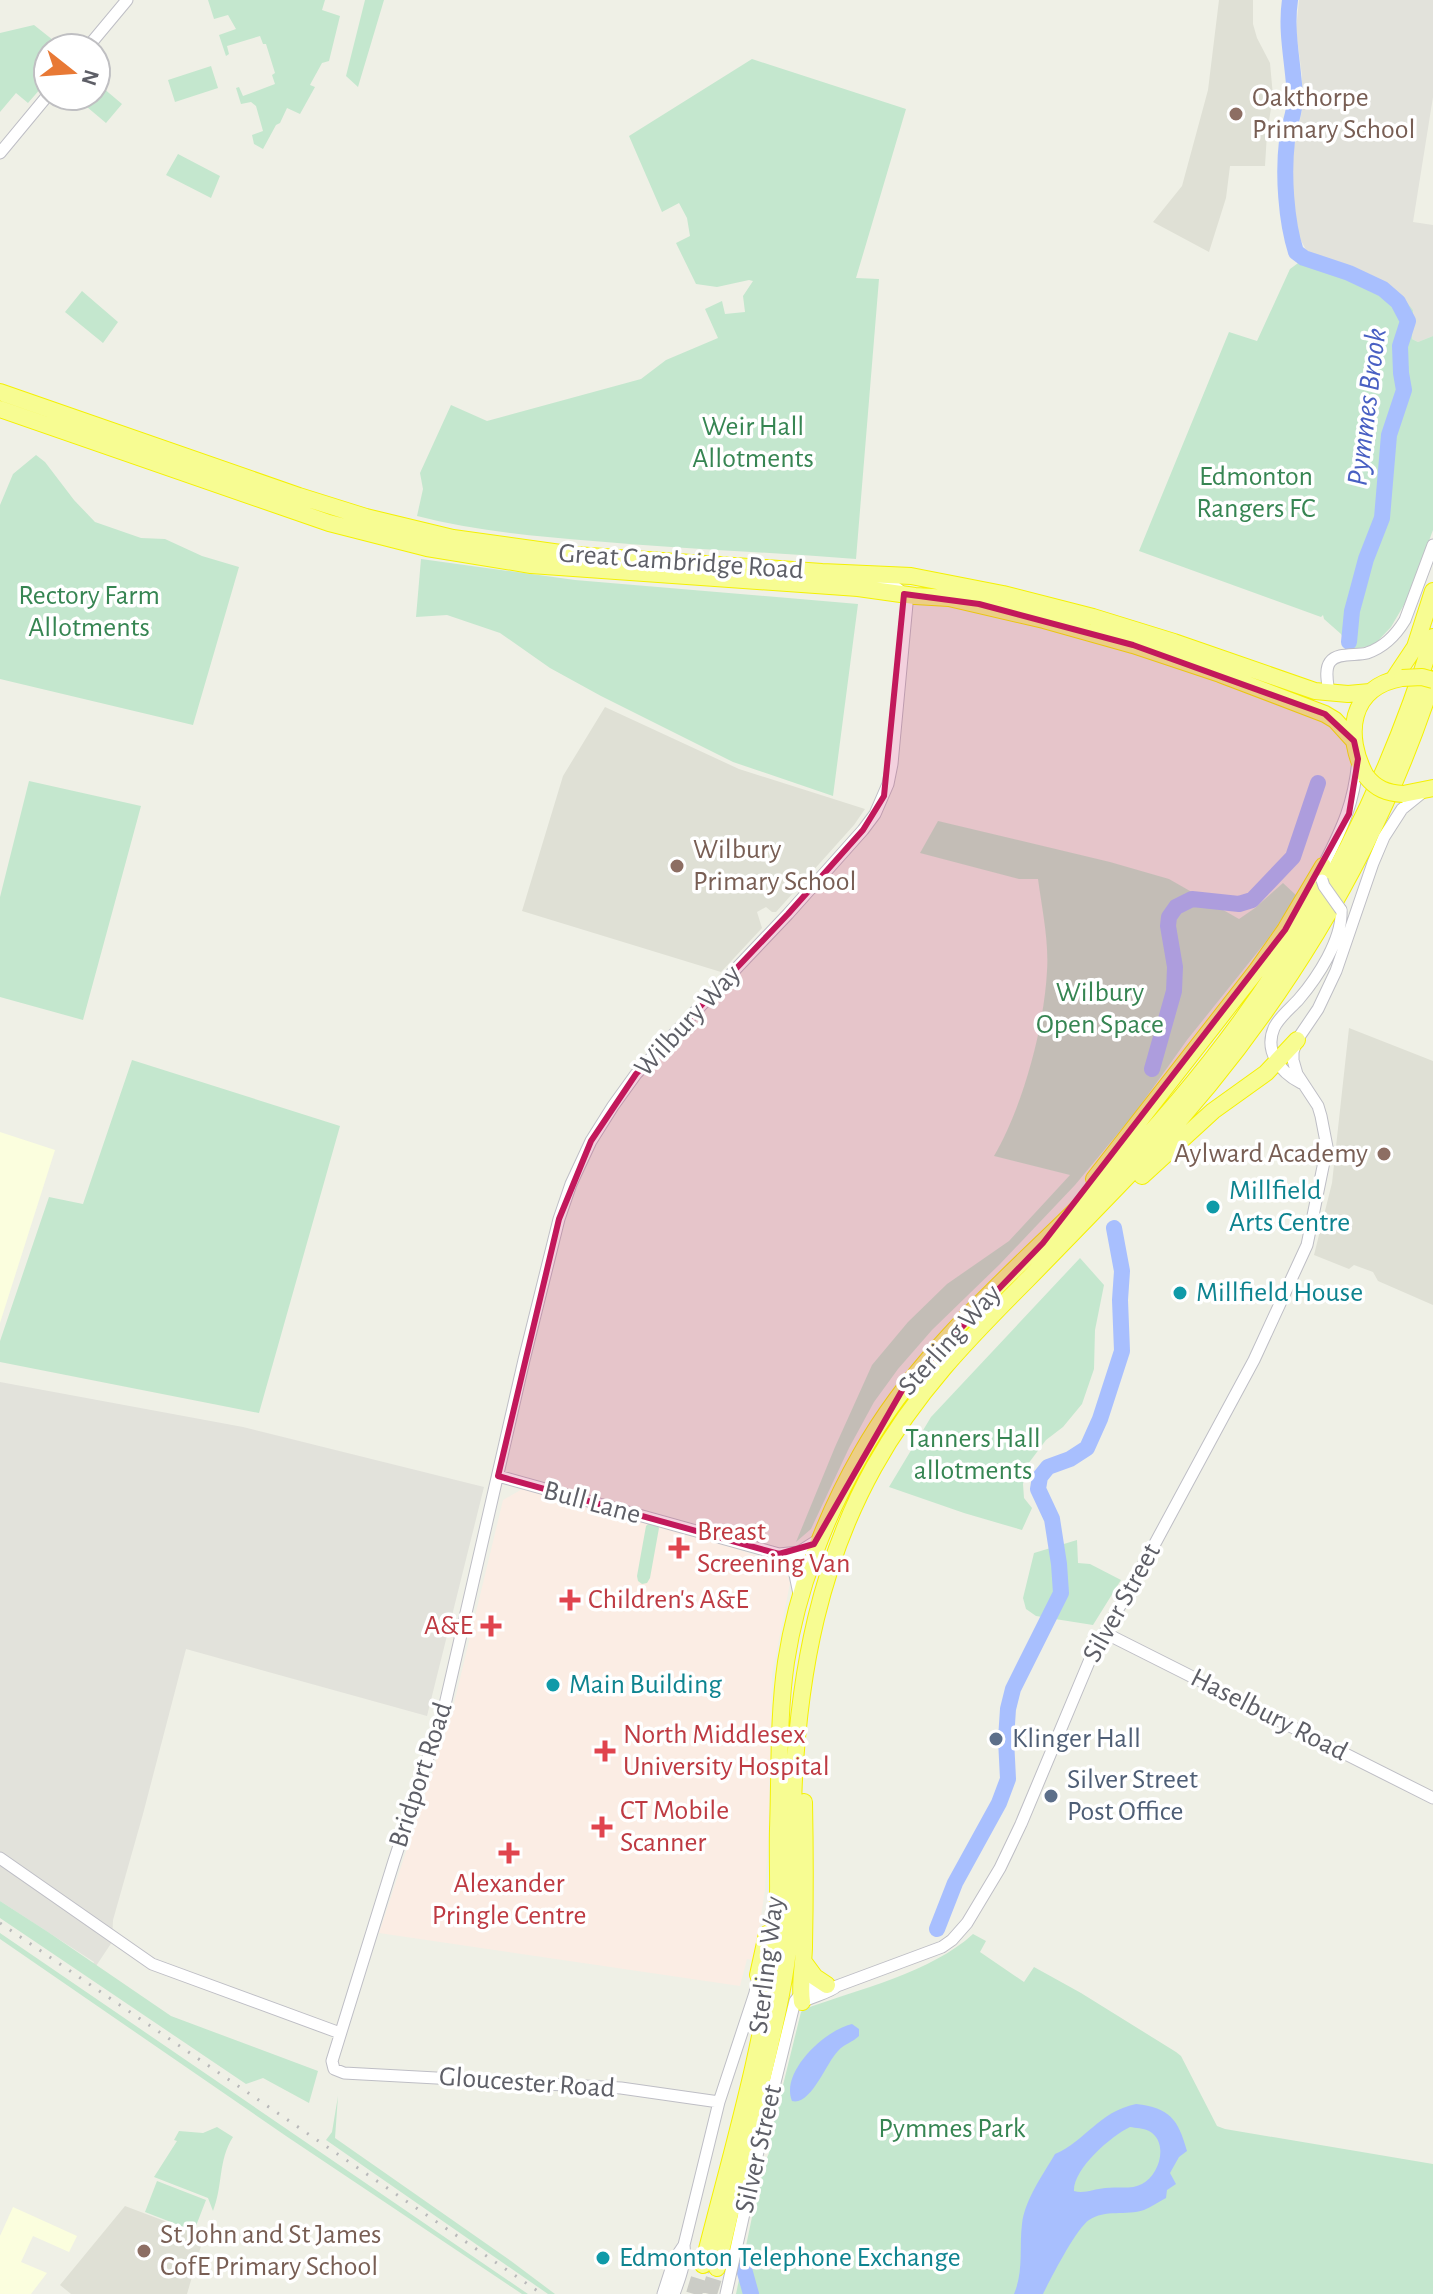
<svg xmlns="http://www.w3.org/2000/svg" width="1433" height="2294" font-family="'Alegreya Sans',sans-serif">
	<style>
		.commercial { fill: #fbfede }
		.industrial { fill: #e2e2db }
		.education { fill: #dfe0d5 }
		.medical { fill: #fbede4 }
		.green { fill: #c4e7ce }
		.water { fill: #a8bffe; fill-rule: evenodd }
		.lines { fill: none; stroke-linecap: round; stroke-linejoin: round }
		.river { stroke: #a8bffe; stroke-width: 16 }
		.highway-tunnel { stroke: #cbccc6; stroke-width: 16; stroke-dasharray: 16 8; stroke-linecap: butt }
		.minor-casing { stroke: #bebec5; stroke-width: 13 }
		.highway-casing { stroke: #f4f103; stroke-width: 18 }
		.minor { stroke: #fff; stroke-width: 11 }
		.highway { stroke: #f7fc92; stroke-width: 16 }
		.rail { stroke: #b9b9ba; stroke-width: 3; stroke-dasharray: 2 10; stroke-linecap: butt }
		.minor-bridge-casing { stroke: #bebec5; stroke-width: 13; stroke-linecap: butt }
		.highway-bridge-casing { stroke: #f4f103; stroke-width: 18; stroke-linecap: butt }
		.minor-bridge { stroke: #fff; stroke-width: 11 }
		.highway-bridge { stroke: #f7fc92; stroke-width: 16 }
		.marked { fill: #c2185b; fill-opacity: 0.2; stroke: #c2185b; stroke-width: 6; stroke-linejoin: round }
		.education-dot { fill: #8d6e63; stroke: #fff; stroke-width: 3 }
		.culture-dot { fill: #0f9aa8; stroke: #fff; stroke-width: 3 }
		.health-dot { fill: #e0444e; stroke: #fff; stroke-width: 3 }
		.service-dot { fill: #5c6f8a; stroke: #fff; stroke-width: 3 }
		.labels { text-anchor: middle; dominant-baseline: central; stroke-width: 7; stroke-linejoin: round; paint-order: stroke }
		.education-label { font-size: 28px; fill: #785e54; stroke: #fff; text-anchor: start }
		.park-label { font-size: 28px; fill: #368552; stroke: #fff }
		.street-label { font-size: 28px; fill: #5e5f67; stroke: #fff }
		.culture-label { font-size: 28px; fill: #0d838f; stroke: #fff; text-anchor: start }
		.health-label { font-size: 28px; fill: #be3a42; stroke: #fff; text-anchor: start }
		.service-label { font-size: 28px; fill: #4e5e75; stroke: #fff; text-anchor: start }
		.water-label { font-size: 30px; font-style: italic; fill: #4960c3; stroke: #fff }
	</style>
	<rect width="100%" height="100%" fill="#eff0e6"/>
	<path class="commercial" d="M0 1132 55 1150 0 1323Z
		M13 2207 77 2236 69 2252 33 2236 21 2262 47 2273 31 2294H0V2236Z"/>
	<path class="industrial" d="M1299 0H1433V97L1413 222 1433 225V336L1418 342 1412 339 1413 310 1355 269 1309 255 1299 237 1289 178 1292 156 1302 110V76L1296 30Z
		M0 1382 243 1427 484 1487 427 1716 186 1649 143 1814 113 1920 112 1942 96 1966 93 1964 94 1962 0 1901Z"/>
	<path class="education" d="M1219 0H1253V24L1257 38 1270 63 1273 96 1267 133 1265 166H1230L1226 198 1209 252 1153 222 1182 186 1208 90Z
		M605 707 739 769 865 809 854 825 776 912H772L766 907 757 912 762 928 721 972 522 911 563 776Z
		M1349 1028 1433 1061V1305L1378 1281 1373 1272 1354 1265 1349 1269 1314 1255 1332 1183Z
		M125 2206 204 2236 187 2294H71L60 2285Z"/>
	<path class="medical" d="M524 1488 715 1542 782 1564 785 1569 790 1583 772 1675 768 1835 765 1890 755 1956 752 1960 747 1959 740 1986 379 1933 451 1716 503 1500Z"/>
	<path class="green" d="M208 0H325L322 10 340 16 329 61 322 63 311 83 310 85 315 87 300 114 287 108 280 123 276 125 263 149 254 144 252 135 263 131 256 106 251 102 241 104 236 88 239 87 243 96 275 84 272 75 275 73 266 44H263L260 36 227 46 229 54 226 56 219 35 236 29 228 15 214 19Z
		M365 0H384L358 87 346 76Z
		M34 25 63 48H48V80L28 103 16 93 0 112V33Z
		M752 59 906 109 856 278 879 279 856 559C769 552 681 549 593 541 534 536 475 531 417 516L423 489 420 473 451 405 487 421 641 379 666 360 718 338 705 309 722 301 725 314 745 312 743 296 753 281 749 280 717 287 696 284 676 243 690 236 687 218 679 203 662 212 629 136Z
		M211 66 218 88 175 102 168 80Z
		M96 82 122 104 106 123 74 96H96Z
		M178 154 220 176 211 198 166 175Z
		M1309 255 1355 269 1398 292 1413 310 1412 339 1418 342 1433 336V530L1408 598 1391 627 1374 645 1349 650 1341 634 1324 619 1323 615 1321 617 1139 551 1229 332 1257 341 1290 269Z
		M82 291 118 322 103 343 65 312Z
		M36 455 45 462 74 500 95 522 141 538 165 539 202 556 239 567 193 725 0 679V505L13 474Z
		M421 559 575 580 858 604 833 796 733 762 601 696 550 668 500 633 447 615 416 617Z
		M29 781 141 806 83 1020 0 997V897Z
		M938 821 1110 862 1169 879 1239 919 1255 908 1283 883 1297 896 1268 939 1187 1040 1135 1113 1075 1185 1000 1264 932 1330 898 1369 874 1402 849 1448 811 1529 796 1542 835 1447 872 1365 908 1322 947 1284 1009 1241 1070 1175 994 1156C1023 1106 1044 1028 1047 971 1049 941 1042 909 1038 879H1019L920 853Z
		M132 1060 340 1126 259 1413 0 1362V1341L49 1197 83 1204Z
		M1080 1258 1104 1285 1095 1330 1094 1369 1082 1404 1063 1427 1046 1440 1028 1464 1023 1484 1024 1498 1032 1508 1022 1530 964 1513 889 1487 931 1417Z
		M649 1523 657 1525 659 1528 650 1578 647 1583 642 1584 638 1581 637 1576 646 1526Z
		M1077 1540 1078 1563 1090 1564 1121 1580 1093 1625 1036 1616 1026 1609 1023 1598 1034 1553Z
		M0 1901 48 1932 171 2016 318 2071 309 2103 263 2078 246 2084 0 1918Z
		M0 1933 528 2294H522L286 2136 0 1939Z
		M973 1934 986 1941 980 1952 1024 1982 1034 1967 1081 1993 1176 2052 1181 2056 1217 2126 1225 2129 1433 2164V2294H736L762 2169 769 2153 768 2146 801 2012 804 2009C857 1990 932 1972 973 1934Z
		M338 2096 335 2138 511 2261 555 2294H548L326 2140 332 2132Z
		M217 2127 233 2137C218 2160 223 2186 213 2211L208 2198 154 2177 177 2141 174 2140 179 2131 203 2133Z
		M157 2181 206 2200 194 2231 145 2212Z"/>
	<path class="water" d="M852 2024 859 2029V2036C853 2042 844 2044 838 2051 826 2063 811 2106 792 2101 780 2072 825 2030 852 2024Z
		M1136 2104C1170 2108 1178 2119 1187 2151L1179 2157 1170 2173 1176 2184 1167 2190 1166 2198C1158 2202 1151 2207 1144 2210 1126 2216 1105 2209 1089 2220 1076 2229 1051 2278 1043 2294H1014C1024 2270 1019 2248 1022 2224 1025 2199 1043 2175 1055 2154 1086 2141 1098 2112 1136 2104ZM1130 2127C1136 2128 1143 2128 1149 2131 1169 2142 1160 2175 1142 2184 1131 2190 1117 2186 1105 2188 1094 2189 1084 2194 1074 2191 1073 2169 1111 2136 1130 2127Z"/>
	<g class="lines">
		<path class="river" d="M1290 0C1285 33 1294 66 1295 99 1295 113 1288 127 1287 141 1283 174 1286 221 1296 252L1304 258 1349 273 1383 289 1398 302 1408 321 1400 346 1401 373 1404 390 1389 435 1382 518 1366 559 1358 589 1352 611 1349 642
			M1152 1069 1174 991 1175 967 1168 926 1169 917 1176 907 1192 899 1239 904 1252 900 1293 857 1318 783
			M937 1929 955 1883 999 1803 1008 1779 1006 1739 1008 1709 1013 1689 1061 1593 1059 1564 1052 1519 1038 1489 1040 1477 1048 1467 1070 1459 1087 1448 1100 1419 1122 1351 1120 1300 1122 1271 1114 1228
			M744 2269 751 2294"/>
		<path class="highway-tunnel" d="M694 2294 703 2265
			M709 2294 717 2268"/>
		<defs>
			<path id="minor" d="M87 48 127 0
				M0 153 48 95
				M1329 693C1328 684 1324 670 1330 662 1337 652 1356 656 1367 653 1385 647 1396 635 1405 620L1433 545
				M1322 872 1323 866C1343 827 1354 803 1358 760
				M1301 1083C1280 1072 1264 1051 1274 1028 1279 1017 1291 1008 1299 999 1317 978 1343 939 1341 910
				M498 1476 779 1554 799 1552 818 1540
				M779 1554 794 1570 799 1594
				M1105 1633 1433 1798
				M0 1858 152 1964 340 2033
				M800 2003C810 1997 830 1993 837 1986L942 1947 952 1940 967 1923 1000 1868 1021 1824 1091 1657 1152 1549 1254 1360 1307 1245 1327 1147 1321 1116 1318 1106 1297 1074 1293 1060V1052L1297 1040 1318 1009 1336 971 1373 863 1384 837 1402 809 1423 792
				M719 2102 621 2088 344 2073 334 2069 332 2061 394 1861 444 1709 524 1360 559 1219 571 1184 591 1141 613 1106 636 1074 788 914 863 830 875 814 888 784 892 764 907 604C902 583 886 584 868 580
				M663 2294 674 2260 684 2245
				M674 2294C680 2277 686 2263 684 2245L719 2102 755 1993 758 1975
				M726 2294 755 2164 795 2001 805 1988 826 1985"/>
			<path id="highway" d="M0 392 299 496 366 517 453 538 575 555 822 572 911 576 1003 594 1093 617 1174 642 1315 691 1348 694 1370 692
				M0 409 329 523 427 548 531 565 858 588 915 596 949 598 1044 620 1133 645 1220 674 1325 714 1335 720 1354 741
				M1393 680 1415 647 1433 591
				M1366 776C1344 736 1349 687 1402 678
				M1403 794 1433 788
				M1142 1176 1213 1111 1266 1073 1297 1040
				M1094 1179 1257 970 1285 930 1323 866
				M804 1962 815 1977 827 1985
				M758 1975 767 1934
				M802 2002C799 1983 804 1964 804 1946 805 1898 805 1850 804 1802
				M703 2265C730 2157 763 2050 776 1940 780 1903 777 1865 778 1829 780 1773 778 1717 786 1662 797 1590 825 1517 861 1454 922 1345 1021 1267 1107 1179 1259 1023 1369 846 1433 637
				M717 2268C731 2209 745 2151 759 2092 770 2045 782 1999 788 1951 795 1894 791 1836 794 1779 800 1670 820 1564 874 1467 915 1393 969 1338 1028 1279 1068 1238 1108 1197 1147 1156 1275 1019 1376 857 1433 679"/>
		</defs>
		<use href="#minor" class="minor-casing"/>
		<use href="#highway" class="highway-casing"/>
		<use href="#minor" class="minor"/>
		<use href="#highway" class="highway"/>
		<path class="rail" d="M0 1923 542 2294"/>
		<defs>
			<path id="minor-bridge" d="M1322 880 1324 886 1341 910"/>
			<path id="highway-bridge" d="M1402 678 1422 677 1433 680
				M1366 776C1376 789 1387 793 1403 794"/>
		</defs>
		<use href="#minor-bridge" class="minor-bridge-casing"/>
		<use href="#highway-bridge" class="highway-bridge-casing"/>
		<use href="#minor-bridge" class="minor-bridge"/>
		<use href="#highway-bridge" class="highway-bridge"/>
	</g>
	<path class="marked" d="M904 594 979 604 1133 645 1325 714 1354 741 1358 759 1349 814 1285 930 1043 1243 904 1387 814 1544 779 1554 498 1476 559 1219 591 1141 636 1074 788 914 863 830 884 796Z"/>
	<g class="education-dot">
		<circle cx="1236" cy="114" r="8"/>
		<circle cx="677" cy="866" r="8"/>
		<circle cx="1384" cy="1154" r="8"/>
		<circle cx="144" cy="2251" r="8"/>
	</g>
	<g class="culture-dot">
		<circle cx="1213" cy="1207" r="8"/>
		<circle cx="1180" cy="1293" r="8"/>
		<circle cx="553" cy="1685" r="8"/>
		<circle cx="603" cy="2258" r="8"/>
	</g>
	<g class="health-dot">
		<path d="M675 1536h8v8h8v8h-8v8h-8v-8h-8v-8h8z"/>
		<path d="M566 1588h8v8h8v8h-8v8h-8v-8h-8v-8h8z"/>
		<path d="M487 1614h8v8h8v8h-8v8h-8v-8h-8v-8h8z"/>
		<path d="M601 1739h8v8h8v8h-8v8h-8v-8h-8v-8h8z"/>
		<path d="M598 1815h8v8h8v8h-8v8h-8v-8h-8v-8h8z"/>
		<path d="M505 1841h8v8h8v8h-8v8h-8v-8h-8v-8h8z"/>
	</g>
	<g class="service-dot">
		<circle cx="996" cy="1739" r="8"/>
		<circle cx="1051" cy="1796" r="8"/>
	</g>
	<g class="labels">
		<g class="education-label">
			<text x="1252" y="98">Oakthorpe<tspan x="1252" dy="32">Primary School</tspan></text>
			<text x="693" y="850">Wilbury<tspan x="693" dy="32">Primary School</tspan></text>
			<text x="1368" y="1154" text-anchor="end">Aylward Academy</text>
			<text x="160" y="2235">St John and St James<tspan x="160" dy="32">CofE Primary School</tspan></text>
		</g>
		<g class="park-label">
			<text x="753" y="427">Weir Hall<tspan x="753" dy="32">Allotments</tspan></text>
			<text x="1256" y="477">Edmonton<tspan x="1256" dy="32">Rangers FC</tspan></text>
			<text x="89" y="596">Rectory Farm<tspan x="89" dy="32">Allotments</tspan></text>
			<text x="1100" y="993">Wilbury<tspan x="1100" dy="32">Open Space</tspan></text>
			<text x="973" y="1439">Tanners Hall<tspan x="973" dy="32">allotments</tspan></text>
			<text x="952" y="2129">Pymmes Park</text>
		</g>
		<g class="street-label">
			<text transform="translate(681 562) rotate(4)">Great Cambridge Road</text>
			<text transform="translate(688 1021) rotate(-47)">Wilbury Way</text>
			<text transform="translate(950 1340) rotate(-48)">Sterling Way</text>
			<text transform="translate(592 1503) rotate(15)">Bull Lane</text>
			<text transform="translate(1122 1603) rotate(-61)">Silver Street</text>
			<text transform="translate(1269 1715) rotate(27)">Haselbury Road</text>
			<text transform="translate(421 1775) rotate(-72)">Bridport Road</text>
			<text transform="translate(767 1965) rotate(-83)">Sterling Way</text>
			<text transform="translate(527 2083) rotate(4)">Gloucester Road</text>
			<text transform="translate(759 2149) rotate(-77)">Silver Street</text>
		</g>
		<g class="culture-label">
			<text x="1229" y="1191">Millfield<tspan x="1229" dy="32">Arts Centre</tspan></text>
			<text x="1196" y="1293">Millfield House</text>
			<text x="569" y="1685">Main Building</text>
			<text x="619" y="2258">Edmonton Telephone Exchange</text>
		</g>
		<g class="health-label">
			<text x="697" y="1532">Breast<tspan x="697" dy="32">Screening Van</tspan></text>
			<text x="588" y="1600">Children's A&amp;E</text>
			<text x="473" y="1626" text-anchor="end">A&amp;E</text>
			<text x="623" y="1735">North Middlesex<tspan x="623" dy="32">University Hospital</tspan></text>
			<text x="620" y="1811">CT Mobile<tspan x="620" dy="32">Scanner</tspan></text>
			<text x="509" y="1884" text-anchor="middle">Alexander<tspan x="509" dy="32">Pringle Centre</tspan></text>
		</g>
		<g class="service-label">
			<text x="1012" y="1739">Klinger Hall</text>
			<text x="1067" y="1780">Silver Street<tspan x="1067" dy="32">Post Office</tspan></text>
		</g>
		<g class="water-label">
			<text transform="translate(1367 407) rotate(-83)">Pymmes Brook</text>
		</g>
	</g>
	<g transform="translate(72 72) rotate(107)"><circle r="38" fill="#ffffff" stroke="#bfbfc2" stroke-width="2"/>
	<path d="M0-6L14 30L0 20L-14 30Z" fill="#e87935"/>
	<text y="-12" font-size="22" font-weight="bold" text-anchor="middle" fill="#5e5f67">N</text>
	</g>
</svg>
